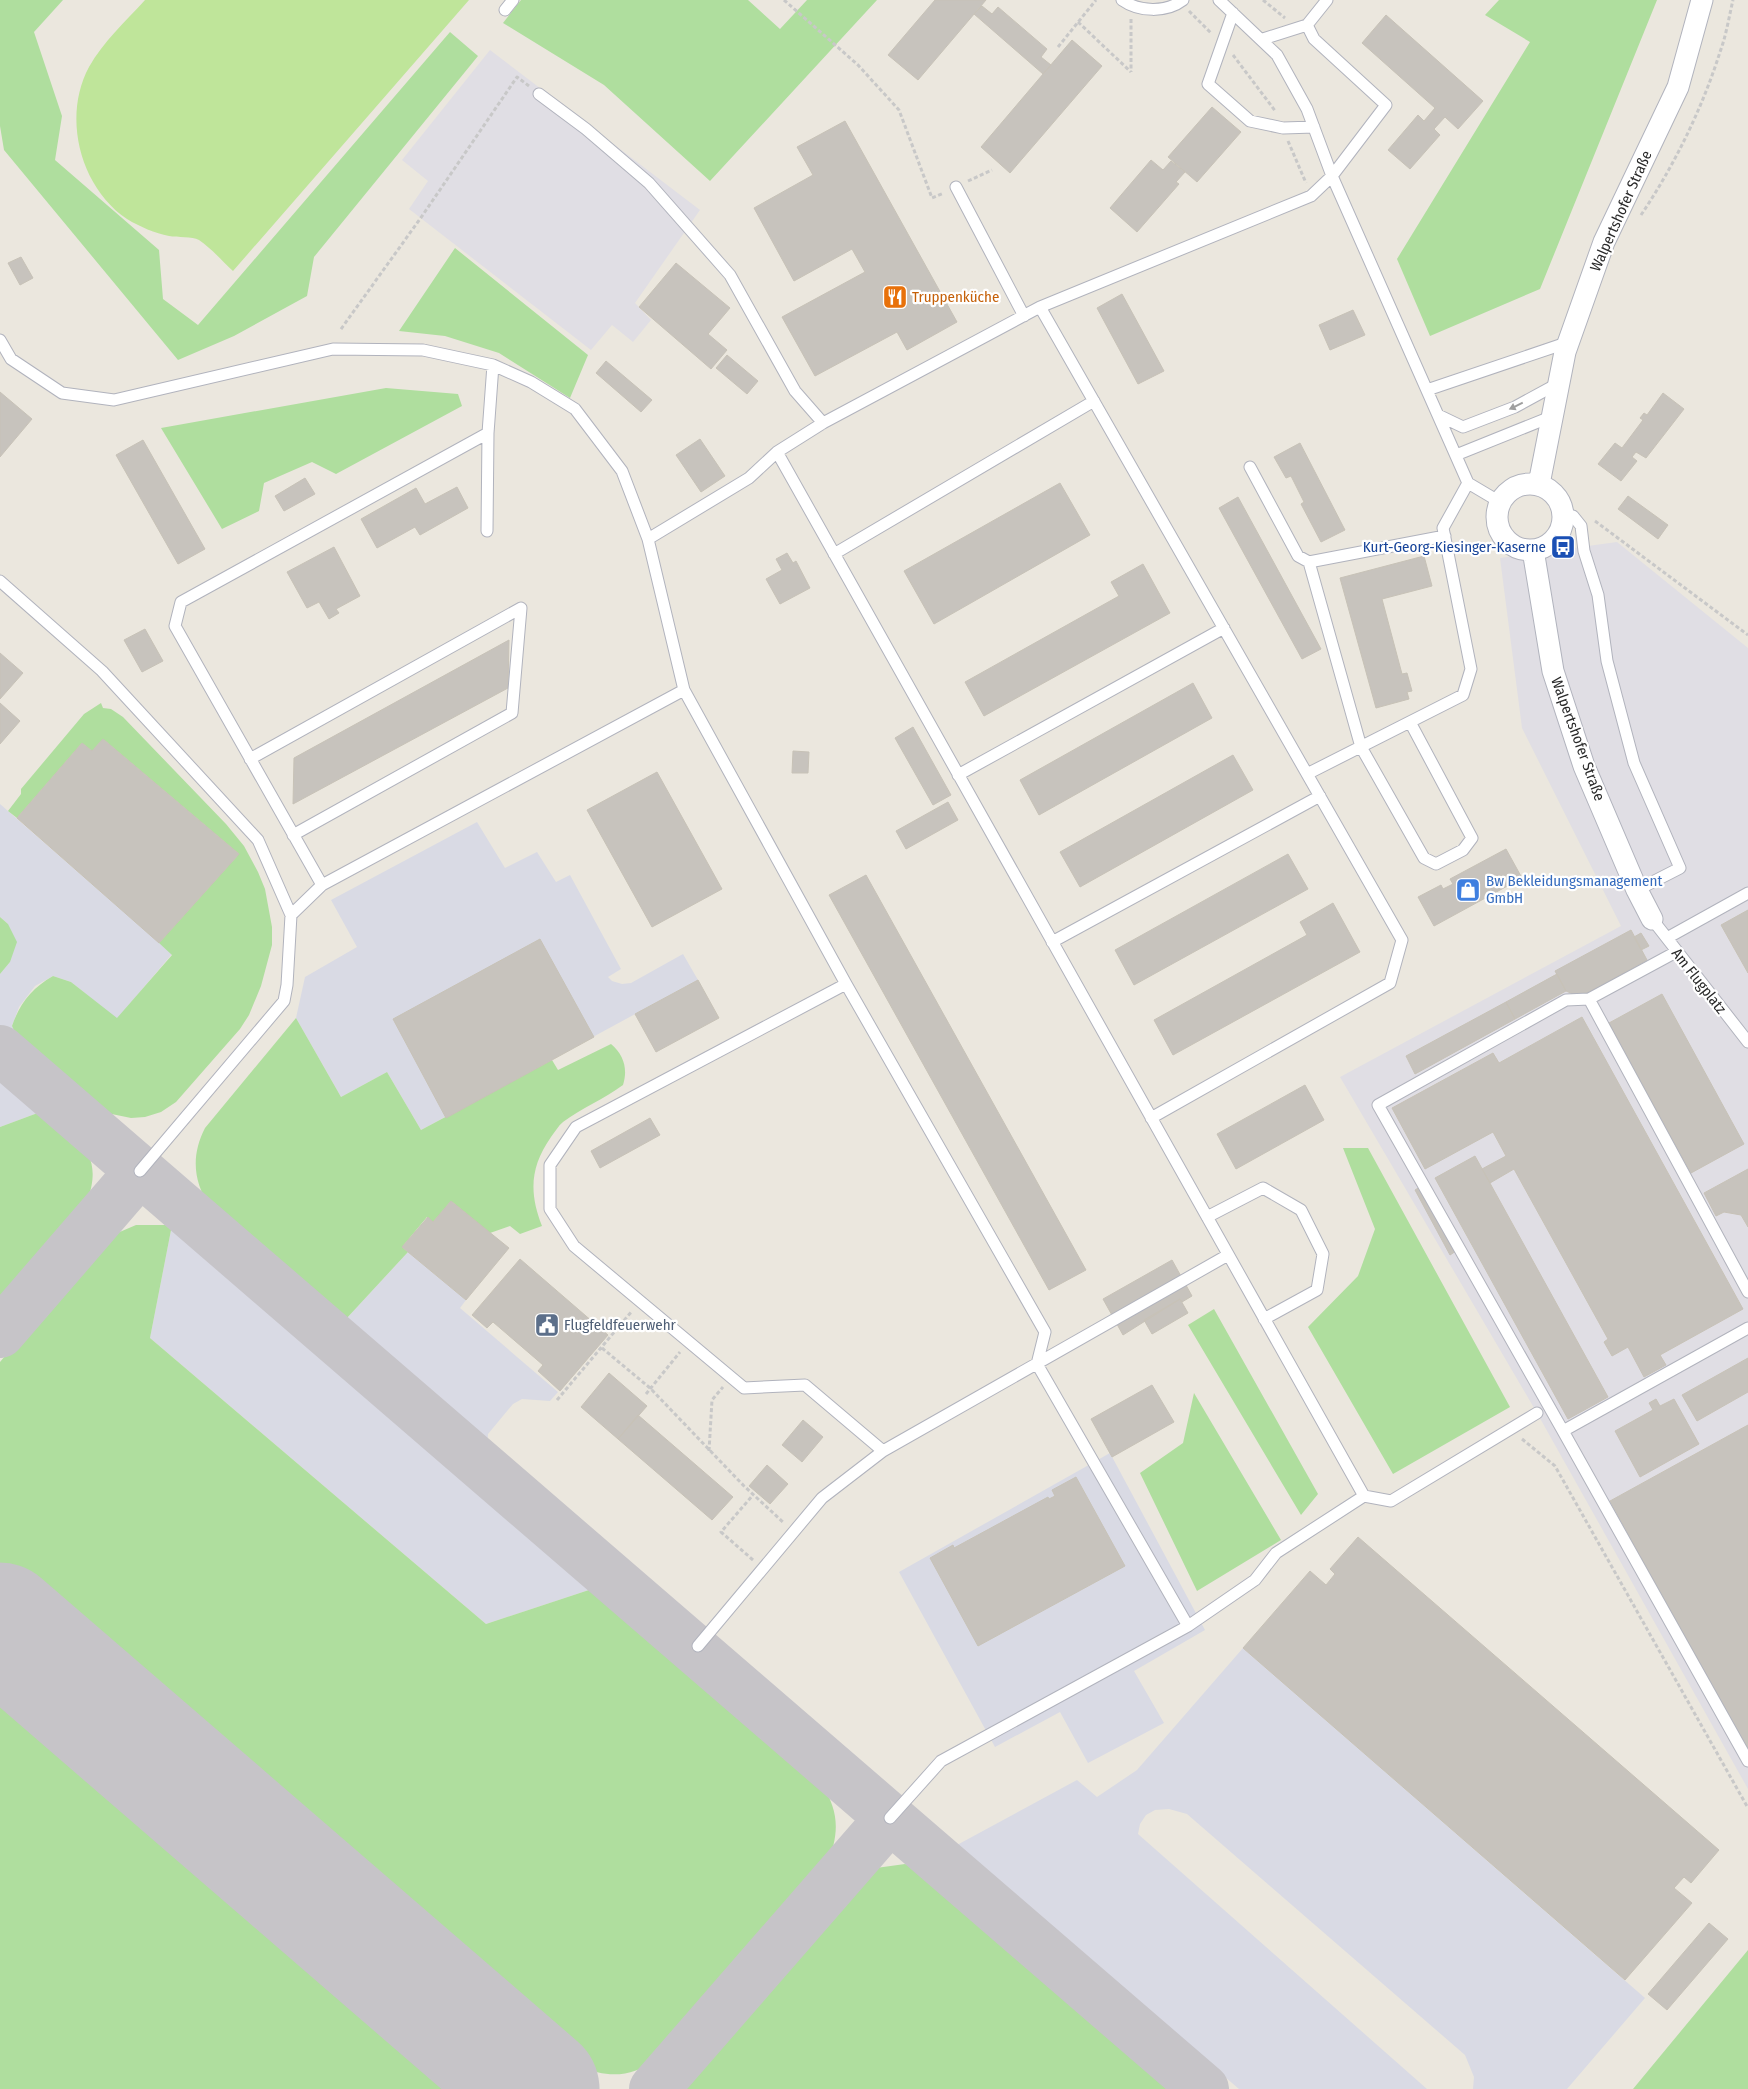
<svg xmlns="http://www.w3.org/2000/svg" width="1748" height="2089" font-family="'Fira Sans Condensed',sans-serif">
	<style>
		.industrial { fill: #e0dee4 }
		.airport { fill: #d9dae4 }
		.green { fill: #afde9e }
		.pitch { fill: #bfe59a }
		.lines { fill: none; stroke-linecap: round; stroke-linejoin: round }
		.taxiway { stroke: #c6c4c8; stroke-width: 50 }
		.runway { stroke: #c6c4c8; stroke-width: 125 }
		.building { fill: #c7c3bd; stroke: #c7c2b7 }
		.lane-casing { stroke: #b1b3bd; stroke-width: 13 }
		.street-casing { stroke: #b1b3bd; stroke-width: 23 }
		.path { stroke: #c8c8c8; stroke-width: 3; stroke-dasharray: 4 2.5; stroke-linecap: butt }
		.lane { stroke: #fff; stroke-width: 11 }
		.street { stroke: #fff; stroke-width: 21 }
		.oneway { fill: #9f9f9f }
		.labels { text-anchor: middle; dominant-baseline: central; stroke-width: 4.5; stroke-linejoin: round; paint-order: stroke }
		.street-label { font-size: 15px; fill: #2a2a2a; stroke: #fff }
		.food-label { font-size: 15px; fill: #c56008; stroke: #fff; text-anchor: start }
		.transit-label { font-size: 15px; fill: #164399; stroke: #fff; text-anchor: end }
		.shop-label { font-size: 15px; fill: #366cbe; stroke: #fff; text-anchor: start }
		.service-label { font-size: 15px; fill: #4e5e75; stroke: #fff; text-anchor: start }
	</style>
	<rect width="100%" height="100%" fill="#ebe7de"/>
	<path class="industrial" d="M490 50 700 210 635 303 651 320 633 342 612 325 591 350 409 209 428 181 402 160Z
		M1617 542 1748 648V1789L1537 1413 1340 1077 1621 926 1522 728 1500 558Z"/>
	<path class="airport" d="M0 804 172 954 117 1019 71 982 53 976 35 986 19 1007 12 1026 20 1043 0 1026V974L10 962 8 924 0 917Z
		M477 822 505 868 537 852 556 882 570 875 621 969 608 977 612 981 622 984 631 983 683 954 698 980 421 1130 387 1072 341 1097 296 1018 305 977 357 947 331 900Z
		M0 1074 43 1111 0 1127Z
		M172 1225 595 1588 486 1624 150 1338Z
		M408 1252 466 1300 460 1308 558 1392 550 1401 522 1399 513 1404 488 1434 487 1449 340 1321 346 1319Z
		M1110 1453 1205 1630 1134 1671 1164 1723 1088 1763 1060 1712 995 1747 899 1572Z
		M1243 1648 1645 1998 1567 2089H1473L1474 2077 1465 2055 1187 1814 1169 1809 1155 1810 1146 1815 1140 1824 1138 1834 1427 2089H1239L957 1845 1077 1780 1097 1797 1137 1770Z"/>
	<path class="green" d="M0 0H63L34 32 62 116 55 160 159 250 163 299 198 325 450 32 478 56 314 257 307 296 234 336 178 360 4 150 0 126Z
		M521 0H748L780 29 807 0H877L710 181 604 85 503 23Z
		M1499 0H1657L1540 289 1430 336 1397 259 1530 42 1485 15Z
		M455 248 588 355 570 398 499 353 445 336 399 331Z
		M386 388 458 394 462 406 336 474 312 462 264 483 259 511 222 529 161 428Z
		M101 703 103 708 111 709 123 717 226 824 244 846 258 872 265 889 272 927V945L261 986 249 1015 240 1029 176 1102 161 1112 145 1117 131 1118 102 1112 20 1043 12 1026C20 1003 32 988 53 976L71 982 117 1018 172 955 159 943 239 854 103 739 92 751 82 743 17 818 8 811 21 794V789L84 714Z
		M0 917 8 924 17 942 10 962 0 974Z
		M296 1018 341 1097 387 1072 421 1130 552 1060 558 1070 611 1044C624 1055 628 1069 623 1085 604 1099 582 1108 563 1122 558 1126 555 1132 551 1137 530 1167 529 1193 542 1226L520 1234 510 1226 490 1233 451 1201 433 1222 427 1217 402 1247 408 1252 346 1319 340 1321 210 1206C193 1182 191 1155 205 1128Z
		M43 1111C78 1142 106 1151 86 1205L0 1305V1127Z
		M1343 1148H1368L1510 1407 1393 1474 1308 1327 1358 1276 1375 1229Z
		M136 1225H172L150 1338 486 1624 595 1588 822 1784C840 1814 839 1833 827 1866L659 2059C630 2077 610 2079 579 2066L0 1568V1362L97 1248 115 1234Z
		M1214 1309 1318 1494 1301 1515 1188 1325Z
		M1194 1393 1281 1540 1197 1591 1140 1473 1183 1443Z
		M0 1685 465 2089H0Z
		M905 1864 918 1868 1174 2089H681L863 1877 876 1868Z
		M1748 1950V2089H1633Z"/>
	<path class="pitch" d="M145 0H469L233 271C222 261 211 248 199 240 192 236 178 238 169 236 155 233 140 227 127 219 80 187 62 117 89 67 103 42 126 21 145 0Z"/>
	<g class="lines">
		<path class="taxiway" d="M0 1050 1204 2089
			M0 1333 140 1171
			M654 2089 890 1818"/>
		<path class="runway" d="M0 1625 537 2089"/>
	</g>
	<path class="building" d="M935 0H986L918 80 888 55Z
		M982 6 992 14 998 7 1047 49 1041 57 1051 65 1043 74 974 14Z
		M1386 15 1483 101 1458 129 1445 117 1434 129 1440 135 1410 169 1388 150 1418 115 1424 121 1435 108 1362 43Z
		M1072 40 1102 66 1010 173 981 147Z
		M1212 107 1241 132 1197 182 1168 157Z
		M845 121 957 322 907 350 897 332 815 376 782 317 865 272 852 249 794 281 754 208 813 175 797 147Z
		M1151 160 1163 170 1171 161 1185 172 1176 182 1179 184 1137 232 1110 208Z
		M21 257 33 278 20 285 8 263Z
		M676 263 730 308 708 334 727 350 711 369 639 307Z
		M1122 294 1164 371 1138 384 1097 308Z
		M1353 310 1365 335 1330 350 1319 325Z
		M727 355 758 381 747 394 716 368Z
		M606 361 652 400 641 412 596 373Z
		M0 392 32 419 0 457Z
		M1663 393 1684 409 1646 458 1636 452 1632 457 1637 461 1621 481 1598 464 1615 443 1622 448 1643 420 1640 418 1644 413 1647 415Z
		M700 439 725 476 701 492 676 455Z
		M143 440 205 549 178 564 116 455Z
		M1300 443 1345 530 1321 542 1301 504 1304 502 1291 476 1286 478 1274 457Z
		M305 478 315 494 284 511 275 496Z
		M1060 483 1090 535 934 624 904 571Z
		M457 487 468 508 420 535 415 527 377 548 361 519 416 488 425 504Z
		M1628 496 1668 525 1658 539 1618 509Z
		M1238 497 1321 649 1302 659 1219 508Z
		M334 547 360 596 336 609 339 613 329 619 319 602 307 608 287 572Z
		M787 553 793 563 796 561 810 588 780 604 766 579 782 570 776 559Z
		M1424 556 1432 586 1382 599 1402 674 1407 673 1412 691 1407 692 1409 699 1376 708 1340 578Z
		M1143 564 1170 613 984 716 965 682 1119 596 1111 582Z
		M145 629 163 661 142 672 124 640Z
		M509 640 508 688 293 804 294 758Z
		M0 653 23 673 0 699Z
		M1193 683 1212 718 1039 815 1020 780Z
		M0 703 20 721 0 744Z
		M913 727 951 795 933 805 895 738Z
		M103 739 239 854 159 943 17 818 82 743 92 751Z
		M793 751 809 752 808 773H792Z
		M1233 755 1253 790 1080 887 1060 852Z
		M657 772 722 889 652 927 587 810Z
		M948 802 958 820 906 849 896 831Z
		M1506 849 1522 878 1434 926 1418 897 1441 885 1443 889 1453 884 1450 879Z
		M1288 854 1308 889 1134 985 1115 950Z
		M866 875 1086 1270 1049 1290 829 895Z
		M1333 903 1360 952 1173 1055 1154 1020 1307 935 1300 922Z
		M1748 910V973L1721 925Z
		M1631 930 1647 960 1580 997 1566 991 1555 971Z
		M1641 933 1649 946 1641 950 1634 937Z
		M540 939 594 1037 446 1118 393 1019Z
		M1557 974 1566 991 1515 1019 1506 1002Z
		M698 980 719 1018 656 1052 635 1014Z
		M1662 994 1744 1144 1691 1173 1609 1023Z
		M1506 1002 1515 1019 1415 1074 1406 1056Z
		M1582 1017 1743 1309 1660 1355 1666 1365 1644 1377 1628 1347 1612 1356 1604 1342 1608 1339 1514 1169 1490 1183 1482 1169 1506 1156 1493 1132 1425 1169 1392 1108 1493 1053 1499 1063Z
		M1305 1085 1324 1120 1236 1169 1217 1134Z
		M650 1118 660 1135 600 1168 591 1151Z
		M1475 1156 1608 1397 1568 1419 1435 1178Z
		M1748 1169V1227L1741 1215 1724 1212 1716 1216 1704 1193Z
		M1423 1185 1459 1249 1450 1255 1415 1190Z
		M451 1201 509 1248 466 1300 402 1247 428 1217 433 1222Z
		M520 1259 608 1335 560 1391 538 1371 543 1365 493 1322 487 1328 472 1315Z
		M1172 1260 1192 1296 1182 1302 1180 1299 1123 1335 1103 1299Z
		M1180 1299 1188 1313 1152 1334 1144 1320Z
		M1748 1358V1392L1697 1421 1682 1395Z
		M609 1373 647 1406 618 1439 581 1407Z
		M1152 1385 1174 1422 1112 1457 1091 1419Z
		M1656 1399 1660 1406 1674 1399 1699 1444 1640 1477 1615 1431 1653 1410 1649 1403Z
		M638 1415 733 1497 712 1520 618 1439Z
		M803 1420 823 1437 802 1462 782 1445Z
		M1748 1425V1750L1610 1501Z
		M767 1465 788 1484 770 1504 749 1486Z
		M1076 1477 1125 1566 978 1646 930 1558 953 1545 954 1548 1048 1497 1049 1499 1055 1496 1052 1490Z
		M1358 1537 1719 1850 1691 1883 1684 1877 1674 1888 1692 1903 1625 1980 1243 1648 1310 1571 1326 1585 1335 1574 1330 1569Z
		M1709 1923 1728 1939 1667 2010 1648 1994Z"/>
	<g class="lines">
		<defs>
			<path id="lane" d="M1122 0C1139 12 1166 13 1183 0
				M1219 0 1277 55 1307 109 1332 176 1468 483 1500 502
				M505 10 513 0
				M1233 13 1208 84 1250 121 1283 128 1314 127
				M1263 39 1307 25 1327 0
				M539 94 586 129 649 183 730 275 795 391 823 423
				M956 187 1024 316
				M1040 307 1402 940 1390 983 1151 1118
				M0 340 11 359 62 393 114 400 333 349 423 350 493 365 531 382 575 409 622 471 648 539 684 690 846 984 1045 1332 1037 1364 1188 1626
				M1427 390 1569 342
				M1438 415 1463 427 1515 407 1559 383
				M777 452 1364 1496 1276 1553 1255 1580 1188 1626 941 1761 890 1818
				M1456 455 1553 416
				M1250 467 1298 556 1309 562
				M1563 515 1573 516 1581 526 1584 551 1598 595 1607 661 1634 763 1680 868 1637 890
				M487 531 488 433 493 365
				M648 539 749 478 777 452 823 423 1040 307 1311 196 1332 176 1386 105 1314 39 1307 25
				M834 554 1094 401
				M0 581 102 671 258 840 291 915 287 985 284 1001 140 1171
				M1410 722 1472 838 1463 850 1436 864 1424 858 1361 747 1309 562 1445 536
				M250 759 521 608 512 713 293 835
				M1307 774 1463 695 1471 669 1443 528 1468 483
				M958 775 1224 628
				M322 885 175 626 181 602 488 433
				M291 915 322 885 684 690
				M1652 919 1748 1042
				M1667 938 1748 893
				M1052 942 1320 796
				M1676 952 1589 999 1748 1292
				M846 984 576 1127 550 1165V1209L574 1246 744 1388 805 1385 883 1451
				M1207 1217 1263 1188 1301 1210 1323 1254 1317 1290 1264 1319
				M1748 1328 1563 1431 1748 1761
				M1563 1431 1378 1105 1566 1000 1589 999
				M1364 1496 1391 1501 1537 1413
				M698 1646 822 1498 883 1451 1228 1255"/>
			<path id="street" d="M1497 517a33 33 0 1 1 66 0a33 33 0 1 1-66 0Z
				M1539 484 1565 352 1604 242 1678 87 1702 0
				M1533 550 1553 671 1584 766 1637 890 1652 919"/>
		</defs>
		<use href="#lane" class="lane-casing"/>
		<use href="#street" class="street-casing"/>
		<path class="path" d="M784 0 858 65 899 110 932 198 944 193
			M1263 0 1285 18
			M1189 11 1211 33
			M1131 19V72
			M1078 22 1131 72
			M1058 47 1096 0
			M1233 55 1276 112
			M1288 141 1306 183
			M968 181 992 170
			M1641 215C1674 166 1702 109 1720 52 1726 36 1729 17 1733 0
			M341 329 420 219 517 77 529 86
			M1560 487 1566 502
			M1595 521 1748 635
			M602 1348 650 1388 744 1486 784 1523
			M646 1394 680 1352
			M557 1400 632 1311
			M1522 1439 1555 1466 1748 1808
			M709 1451 712 1400 723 1387
			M753 1560 721 1532 753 1495"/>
		<use href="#lane" class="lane"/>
		<use href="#street" class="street"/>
	</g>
	<defs><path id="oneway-solid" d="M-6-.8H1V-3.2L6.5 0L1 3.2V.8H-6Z" transform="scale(1.25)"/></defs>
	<use class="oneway" href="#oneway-solid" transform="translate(1516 406) rotate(154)"/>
	<defs>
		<symbol id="restaurant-square" viewBox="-11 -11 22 22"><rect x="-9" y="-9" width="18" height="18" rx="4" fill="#e8710a" stroke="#fff"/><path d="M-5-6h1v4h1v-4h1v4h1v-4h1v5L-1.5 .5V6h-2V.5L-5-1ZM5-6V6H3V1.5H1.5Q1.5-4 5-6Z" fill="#fff"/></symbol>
		<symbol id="bus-square" viewBox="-11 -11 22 22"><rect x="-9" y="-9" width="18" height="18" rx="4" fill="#1a4fb4" stroke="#fff"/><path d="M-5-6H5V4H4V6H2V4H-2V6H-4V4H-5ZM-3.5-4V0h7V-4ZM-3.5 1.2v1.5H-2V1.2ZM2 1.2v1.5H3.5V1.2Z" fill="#fff"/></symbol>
		<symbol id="shop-square" viewBox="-11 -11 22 22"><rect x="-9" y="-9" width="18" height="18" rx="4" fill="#3f7fe0" stroke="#fff"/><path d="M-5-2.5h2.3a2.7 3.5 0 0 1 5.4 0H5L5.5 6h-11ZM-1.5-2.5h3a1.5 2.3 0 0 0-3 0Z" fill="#fff"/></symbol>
		<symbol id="civic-square" viewBox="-11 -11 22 22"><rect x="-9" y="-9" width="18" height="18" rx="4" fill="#5c6f8a" stroke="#fff"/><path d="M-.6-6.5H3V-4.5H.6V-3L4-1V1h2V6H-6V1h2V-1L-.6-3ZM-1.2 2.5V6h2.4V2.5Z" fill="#fff"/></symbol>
	</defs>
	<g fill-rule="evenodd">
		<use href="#restaurant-square" x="881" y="283" width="28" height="28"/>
		<use href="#bus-square" x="1549" y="533" width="28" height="28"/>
		<use href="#shop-square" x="1454" y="876" width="28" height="28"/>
		<use href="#civic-square" x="533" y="1311" width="28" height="28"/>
	</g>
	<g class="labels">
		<g class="street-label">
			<text transform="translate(1621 211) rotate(-66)">Walpertshofer Straße</text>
			<text transform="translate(1578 739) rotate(70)">Walpertshofer Straße</text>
			<text transform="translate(1699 981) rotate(52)">Am Flugplatz</text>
		</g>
		<g class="food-label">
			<text x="912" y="297">Truppenküche</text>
		</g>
		<g class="transit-label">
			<text x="1546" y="547">Kurt-Georg-Kiesinger-Kaserne</text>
		</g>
		<g class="shop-label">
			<text x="1486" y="881">Bw Bekleidungsmanagement<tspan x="1486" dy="17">GmbH</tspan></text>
		</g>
		<g class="service-label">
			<text x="564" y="1325">Flugfeldfeuerwehr</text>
		</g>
	</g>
</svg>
